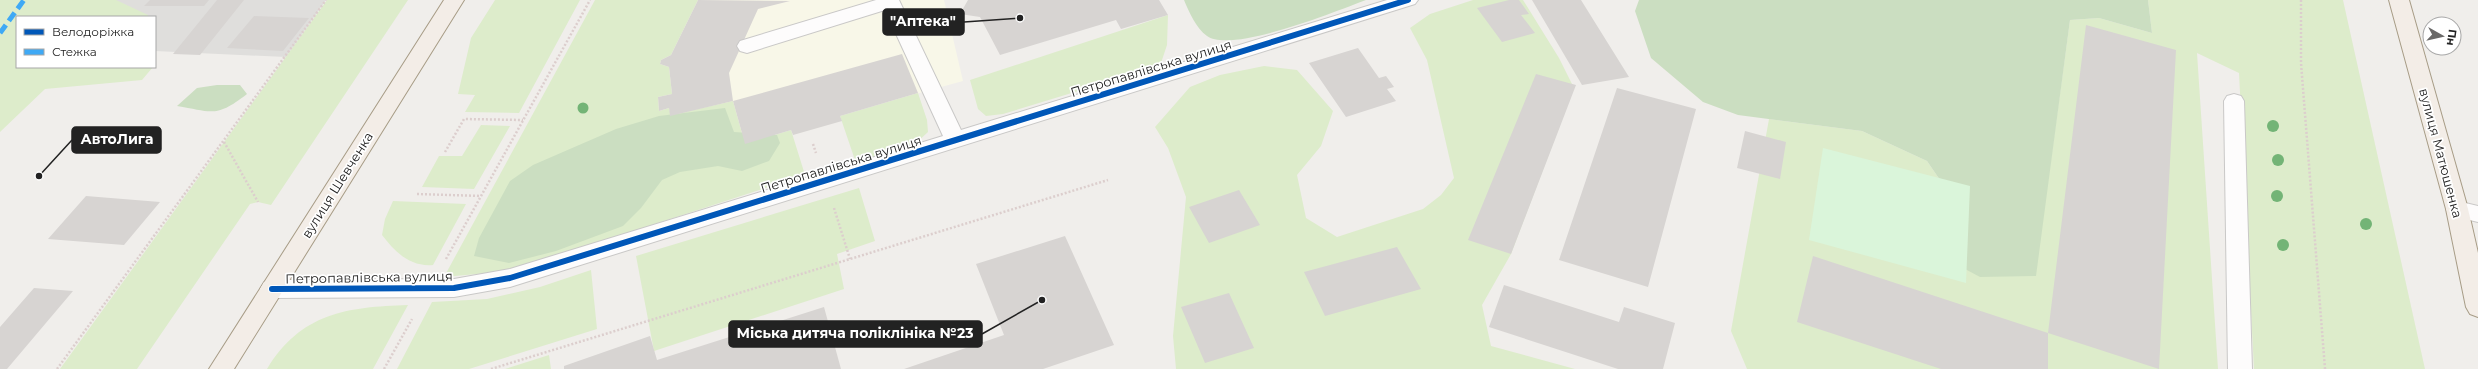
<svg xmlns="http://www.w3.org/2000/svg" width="2478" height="369" font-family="Montserrat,sans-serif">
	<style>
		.residential { fill: #dfdedc }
		.education { fill: #f8f7e8 }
		.grass { fill: #ddeccb }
		.forest { fill: #cbdec1 }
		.park { fill: #daf5da }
		.building { fill: #d7d4d2 }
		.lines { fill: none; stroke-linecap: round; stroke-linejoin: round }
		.minor-casing { stroke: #c9c8c7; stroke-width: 2 }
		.major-casing { stroke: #a79c86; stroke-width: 2 }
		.path { stroke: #dccecd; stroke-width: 2.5; stroke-dasharray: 2 2; stroke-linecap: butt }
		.minor { fill: #fdfcfc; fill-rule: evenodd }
		.major { fill: #f3ede7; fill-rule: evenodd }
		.quiet { stroke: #3fa9f5; stroke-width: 5; stroke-dasharray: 10 5; stroke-linecap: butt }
		.cycleway-casing { stroke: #fff; stroke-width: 8 }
		.cycleway { stroke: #0057b8; stroke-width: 6 }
		.tree { fill: #73b476 }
		.labels { text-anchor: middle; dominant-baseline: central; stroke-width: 3.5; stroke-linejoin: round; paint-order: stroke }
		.street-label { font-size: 13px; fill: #222; stroke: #fff }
		.leader { fill: none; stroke: #222; stroke-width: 1.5 }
		.callout-dot { fill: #222; stroke: #fff; stroke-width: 1.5 }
		.callout { fill: #222; stroke: #222; stroke-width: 1.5 }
		.callout-label { font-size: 14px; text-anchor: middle; font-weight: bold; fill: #fff }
	</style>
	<rect width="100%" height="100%" fill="#f0eeeb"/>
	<path class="residential" d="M15 0H326L286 57 155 51V17H17Z"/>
	<path class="education" d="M692 0H944L963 81 639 170 654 59Z"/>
	<path class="grass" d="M0 0H116L148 15V17H17V67H153L142 80 45 89 0 132Z
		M327 0H408L271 205 258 202 250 204 137 369H60Z
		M495 0H580L519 113 465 112 475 95 458 94 471 38Z
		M595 0H698L671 55 661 60 660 64 669 67 672 94 658 97 659 111 669 108 671 115 733 101 745 144 791 130 805 175 511 271 444 277Z
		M1473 0H1523L1559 58 1574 88 1511 254 1482 305 1491 346 1575 369H1176L1173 336 1186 197 1168 148 1155 127 1190 87 1220 75 1264 66 1297 70 1333 111 1321 146 1297 175 1306 218 1337 237 1423 209 1441 195 1454 178 1427 60 1410 28 1430 14Z
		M2148 0H2343L2425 369H2254L2239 73 2197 53 2218 369H1747L1731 331 1769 119 1862 131 1927 161 1951 196 2035 276 2070 20 2099 18 2152 33Z
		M1168 15 1167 45 1160 66 1003 114 986 116 978 109 970 80Z
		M918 93 927 120 928 132 914 145 856 163 840 116Z
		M481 125 510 126 474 189 422 187 439 156H462Z
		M859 188 875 241 837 254 844 289 654 351 636 256Z
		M393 201 466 204 433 265C410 267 395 252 382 235L385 219Z
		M591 270 597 329 469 369H397L432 302 487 299 540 287Z
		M408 305 373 369H267C301 313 347 307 408 305Z
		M549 355 551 369H505Z"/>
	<path class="forest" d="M1184 0H1366C1337 11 1231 54 1207 36 1196 28 1189 12 1184 0Z
		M1639 0H2148L2152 33 2099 18 2070 20 2036 276 1980 277 1950 261 1951 196 1927 161 1862 131 1738 115 1703 102 1651 58 1635 11Z
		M217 85H240L247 94C216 118 213 112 177 106L197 88Z
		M725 108 734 132 777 135 780 143 769 161 742 171 718 166 680 172 662 180 641 208 623 226 556 251 509 263 474 256 479 238 510 181 533 165 616 129 659 116Z"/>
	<path class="park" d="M1823 148 1970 186 1966 283 1809 240Z"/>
	<path class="building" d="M150 0H209L204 6H144Z
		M217 0H244L200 55 173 54Z
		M698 0 790 1 758 9 729 73 733 101 670 116 669 108 659 111 658 97 672 94 669 67 660 64 661 60 671 55Z
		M968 0H1159L1168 15 1121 29 1116 20 1000 55 980 17 960 14Z
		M1509 0H1519L1529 14 1521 15 1535 33 1502 42 1477 8Z
		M1532 0H1581L1629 77 1582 85Z
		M254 16 309 18 283 51 227 48Z
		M2086 25 2176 50 2159 369 2048 333Z
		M1358 48 1379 78 1386 76 1394 87 1387 89 1396 101 1346 117 1309 63Z
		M902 54 918 93 840 116 842 121 793 135 791 130 745 144 733 101Z
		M1536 74 1576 85 1511 254 1468 240Z
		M1617 88 1696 109 1648 287 1559 260Z
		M1745 131 1786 142 1780 179 1737 168Z
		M1239 190 1260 225 1209 243 1189 207Z
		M86 196 160 202 124 245 48 239Z
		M1065 236 1114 345 1043 369H904L1004 335 976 264Z
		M1397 247 1421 289 1325 316 1304 272Z
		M1813 256 2048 333V369H1941L1797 322Z
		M1504 285 1619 322 1624 307 1675 323 1663 369H1618L1489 327Z
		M34 288 73 291 7 369H0V327Z
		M1229 293 1254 348 1205 363 1181 307Z
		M824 307 841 369H564V366L650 336 657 360Z"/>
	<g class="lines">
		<defs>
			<path id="minor" d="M876 0H899L961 130 1387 0H1418L1415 4 510 287 454 297 272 298 264 296 260 289 264 282 272 280 454 279 510 269 943 136 885 10 747 53 740 51 737 46 740 41Z
				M2234 94 2241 96 2244 101 2252 369H2228L2224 101 2227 96Z
				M2457 201 2478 206V222L2449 215 2446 209 2449 203Z"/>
			<path id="major" d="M444 0H464L234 369H209Z
				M2389 0H2409L2468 209 2478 253V317L2470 314 2466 307 2446 209Z"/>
		</defs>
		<use href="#minor" class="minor-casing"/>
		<use href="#major" class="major-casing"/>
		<path class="path" d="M2301 0V63L2325 369
			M224 142 258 202
			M813 144 816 153
			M445 152 464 119 523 120
			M417 194 481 196
			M834 208 850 259
			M446 259 590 0
			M57 369 326 0
			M384 369 412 319
			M491 369 1108 180"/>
		<use href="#minor" class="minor"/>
		<use href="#major" class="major"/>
		<path class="quiet" d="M0 33 24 0"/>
		<defs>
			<path id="cycleway" d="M272 289 454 288 510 278 1408 0"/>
		</defs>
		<use href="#cycleway" class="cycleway-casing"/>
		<use href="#cycleway" class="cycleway"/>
	</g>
	<g class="tree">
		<circle cx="583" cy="108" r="5.5"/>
		<circle cx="2273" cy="126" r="6"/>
		<circle cx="2278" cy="160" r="6"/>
		<circle cx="2277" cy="196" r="6"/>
		<circle cx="2366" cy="224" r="6"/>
		<circle cx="2283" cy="245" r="6"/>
	</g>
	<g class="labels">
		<g class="street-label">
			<text transform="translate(1151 68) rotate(-17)">Петропавлівська вулиця</text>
			<text transform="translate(2441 153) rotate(75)">вулиця Матюшенка</text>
			<text transform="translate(841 164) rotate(-17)">Петропавлівська вулиця</text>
			<text transform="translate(337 185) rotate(-58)">вулиця Шевченка</text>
			<text transform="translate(369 277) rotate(-1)">Петропавлівська вулиця</text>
		</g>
	</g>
	<path class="leader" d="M1020 18L964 22M39 176L72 140M1042 300L982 334"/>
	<g class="callout-dot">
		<circle cx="1020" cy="18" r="4"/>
		<circle cx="39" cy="176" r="4"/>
		<circle cx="1042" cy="300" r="4"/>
	</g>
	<g class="callout">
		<rect x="883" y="9" width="81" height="26" rx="4"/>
		<rect x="72" y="127" width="89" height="26" rx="4"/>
		<rect x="729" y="321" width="253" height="26" rx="4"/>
	</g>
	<g class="callout-label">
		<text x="923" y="26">"Аптека"</text>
		<text x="117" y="144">АвтоЛига</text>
		<text x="855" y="338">Міська дитяча поліклініка №23</text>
	</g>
	<rect x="16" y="16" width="140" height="52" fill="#ffffff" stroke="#a7a7a7"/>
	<rect x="24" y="29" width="20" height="6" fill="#0057b8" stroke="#a7a7a7"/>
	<text x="52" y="36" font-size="12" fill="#222222">Велодоріжка</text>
	<rect x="24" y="49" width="20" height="6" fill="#3fa9f5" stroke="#a7a7a7"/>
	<text x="52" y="56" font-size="12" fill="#222222">Стежка</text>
	<g transform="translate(2442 36) rotate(98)"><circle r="19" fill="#ffffff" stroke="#a7a7a7"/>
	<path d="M0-3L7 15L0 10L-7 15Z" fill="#6a6968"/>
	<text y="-6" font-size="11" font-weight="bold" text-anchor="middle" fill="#222222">Пн</text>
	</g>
</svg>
